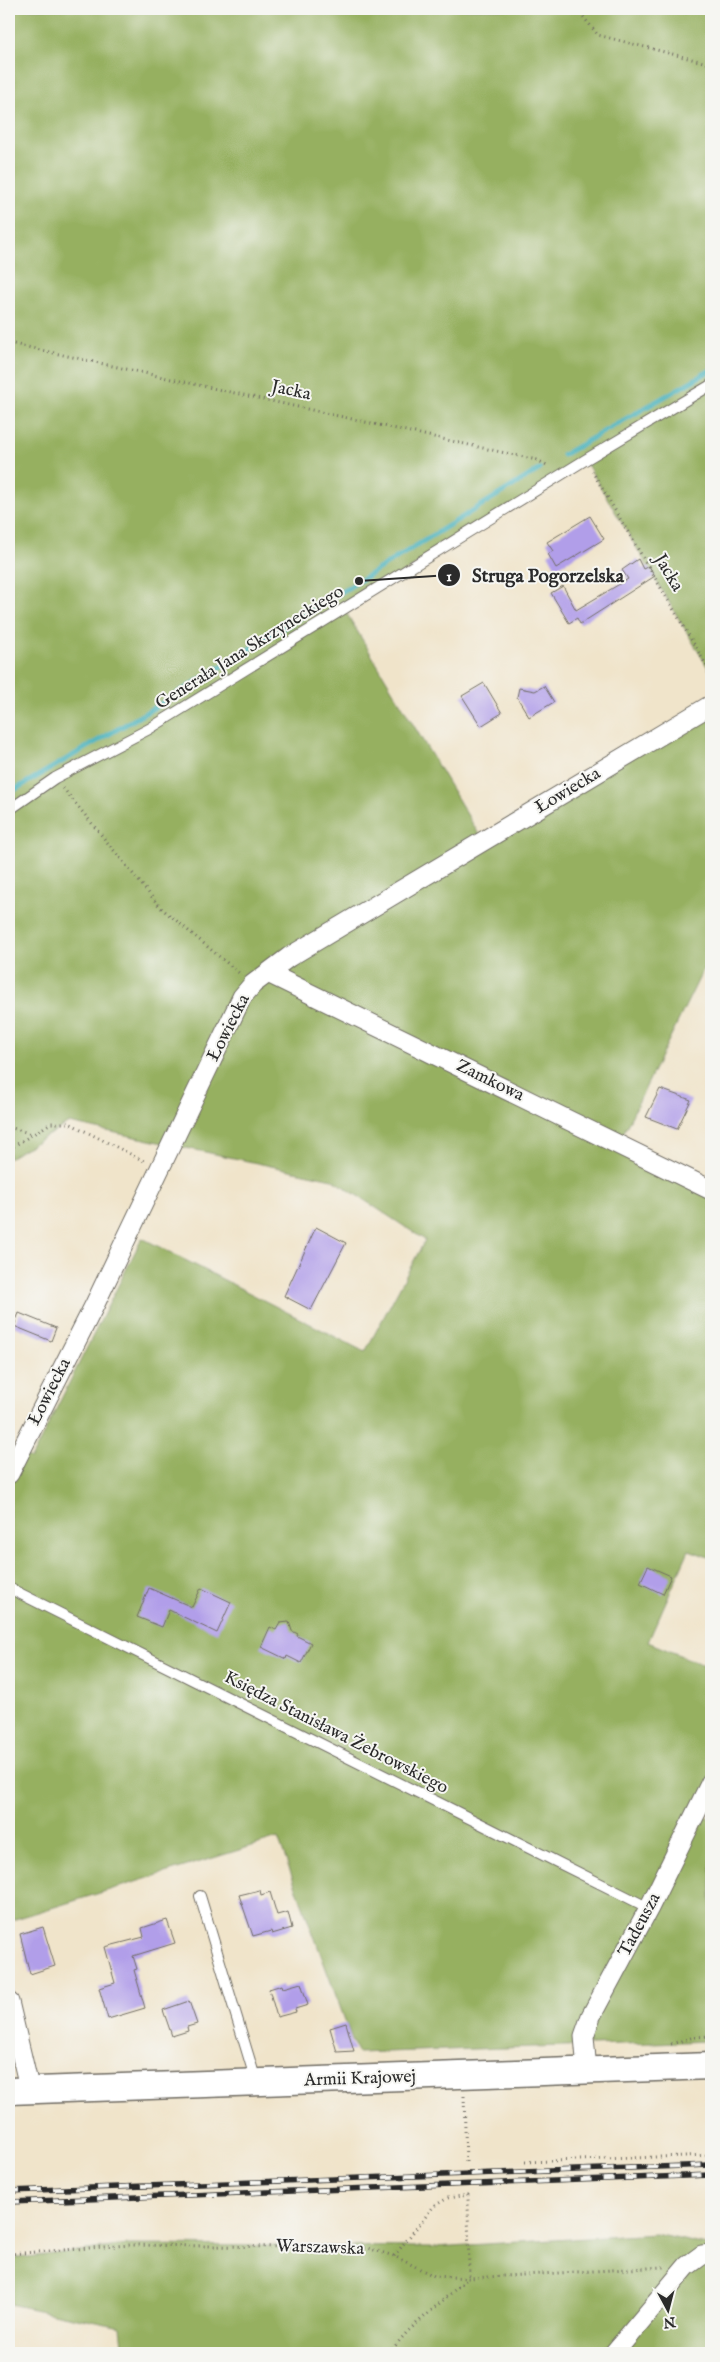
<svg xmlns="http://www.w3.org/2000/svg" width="720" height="2362" font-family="'IM FELL English',serif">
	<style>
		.forest { fill: #96b061; stroke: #606e46 }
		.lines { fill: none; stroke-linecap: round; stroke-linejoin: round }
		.stream { stroke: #3bacb7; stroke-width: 5 }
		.building { fill: #b19ee9 }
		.service-casing { stroke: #706c63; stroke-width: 12 }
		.minor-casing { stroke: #706c63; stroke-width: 21 }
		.secondary-casing { stroke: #706c63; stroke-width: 29 }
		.path { stroke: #706c63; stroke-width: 3; stroke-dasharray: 1 4; stroke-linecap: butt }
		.service { stroke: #fff; stroke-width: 10 }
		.minor { stroke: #fff; stroke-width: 19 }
		.secondary { stroke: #fff; stroke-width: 26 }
		.rail-casing { stroke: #2b2b2b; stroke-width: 5.5 }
		.rail { stroke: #f6f6f2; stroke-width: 4; stroke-dasharray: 11; stroke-linecap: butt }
		.labels { text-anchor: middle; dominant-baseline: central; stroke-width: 4; stroke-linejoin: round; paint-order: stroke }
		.street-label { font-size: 18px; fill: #2b2b2b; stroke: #f6f6f2 }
		.leader { fill: none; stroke: #2b2b2b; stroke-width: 2 }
		.callout-dot { fill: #2b2b2b; stroke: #f6f6f2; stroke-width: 2 }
		.mark-label { font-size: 15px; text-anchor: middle; font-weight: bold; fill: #fff }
		.callout-label { font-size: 19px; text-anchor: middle; font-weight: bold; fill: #2b2b2b; stroke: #f6f6f2; stroke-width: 4; stroke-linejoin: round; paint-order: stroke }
	</style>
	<rect width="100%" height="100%" fill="#f6f6f2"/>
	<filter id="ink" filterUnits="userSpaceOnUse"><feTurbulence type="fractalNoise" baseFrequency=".02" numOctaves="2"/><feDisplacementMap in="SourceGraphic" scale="10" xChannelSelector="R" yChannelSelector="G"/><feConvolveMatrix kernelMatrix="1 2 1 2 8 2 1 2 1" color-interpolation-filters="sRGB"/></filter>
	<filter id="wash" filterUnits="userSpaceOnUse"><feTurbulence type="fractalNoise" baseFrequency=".0096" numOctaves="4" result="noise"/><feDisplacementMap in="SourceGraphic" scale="20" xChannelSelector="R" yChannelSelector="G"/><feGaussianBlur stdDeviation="1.12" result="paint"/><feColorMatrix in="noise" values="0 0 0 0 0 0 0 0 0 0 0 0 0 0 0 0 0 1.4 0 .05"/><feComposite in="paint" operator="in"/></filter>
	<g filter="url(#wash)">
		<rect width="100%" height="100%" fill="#f0e4ca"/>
		<path class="forest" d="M9 9H711V673L585 461 344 609 483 841 711 705V954L618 1144 711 1190V1558L689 1550 648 1642 711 1668V1782L696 1812 711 1819V2041L357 2053 278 1838 9 1921V1447L31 1459 142 1238 365 1352 425 1240 332 1179 69 1123 9 1158Z
			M656 2234 711 2246V2353H124L121 2327 9 2304V2259L130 2245 434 2247Z"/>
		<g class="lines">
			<path class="stream" d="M563 455 711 370
				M9 793 162 703 540 469"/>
		</g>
		<g id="blocks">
			<path class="building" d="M590 516 604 539 556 568 548 554 553 551 547 542Z
				M638 559 643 569 649 566 655 576 580 624 577 618 569 623 551 593 563 586 576 610 628 579 622 570Z
				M484 683 502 713 481 726 462 696Z
				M544 686 554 702 529 717 517 697 519 688 535 691Z
				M660 1089 691 1100 677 1129 646 1117Z
				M316 1227 346 1243 311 1310 284 1296Z
				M19 1313 56 1328 51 1341 14 1326Z
				M648 1566 671 1576 663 1594 640 1583Z
				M149 1588 192 1607 201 1588 231 1602 217 1633 169 1610 162 1627 137 1617Z
				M289 1622 292 1631 298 1634 297 1636 311 1643 301 1663 287 1656 286 1659 261 1647 270 1627 276 1630 280 1623Z
				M260 1890 261 1895 270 1892 277 1915 288 1912 292 1928 272 1934 271 1931 253 1936 239 1895Z
				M167 1920 175 1943 133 1956 137 1969 134 1970 145 2008 108 2019 99 1988 115 1983 105 1947 144 1937 142 1928Z
				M43 1927 55 1966 30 1974 20 1934Z
				M301 1983 308 2005 295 2009 296 2012 277 2017 269 1989 282 1985 283 1988Z
				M189 2001 197 2024 187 2027 188 2031 172 2036 163 2010Z
				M346 2023 354 2051 337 2052 330 2028Z"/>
		</g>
	</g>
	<g filter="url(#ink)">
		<use href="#blocks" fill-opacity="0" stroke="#706c63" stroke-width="1"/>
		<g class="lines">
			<defs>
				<path id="service" d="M9 810 55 778 149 729 585 460 711 385
					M9 1588 649 1908
					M200 1896 256 2081"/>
				<path id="minor" d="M268 973 711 1190
					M9 1474 95 1304 242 997 253 984 289 957 711 705
					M9 2002 30 2091
					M587 2071 584 2036 591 2016 649 1908 711 1782
					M614 2353 687 2266 702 2255 711 2254"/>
				<path id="secondary" d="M9 2091 711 2066"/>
			</defs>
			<use href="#service" class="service-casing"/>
			<use href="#minor" class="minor-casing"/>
			<use href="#secondary" class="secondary-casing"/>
			<path class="path" d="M577 9 598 35 711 64
				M9 343 537 460 549 466
				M592 471 711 673
				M63 788 160 907 239 973
				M9 1127 32 1134
				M9 1149 51 1123H69L144 1161
				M671 2044 694 2037 711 2036
				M464 2096 466 2162
				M525 2162 711 2155
				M9 2254 130 2245 367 2248 394 2256 434 2276 469 2278 664 2267
				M394 2256 434 2206 448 2198 468 2195 469 2278
				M389 2353 407 2332 468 2278"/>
			<use href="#service" class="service"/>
			<use href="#minor" class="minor"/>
			<use href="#secondary" class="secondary"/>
			<defs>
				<path id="rail" d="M9 2191 711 2165
					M9 2202 711 2175"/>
			</defs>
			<use href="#rail" class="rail-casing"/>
			<use href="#rail" class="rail"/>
		</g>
	</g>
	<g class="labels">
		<g class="street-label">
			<text transform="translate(291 391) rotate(12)">Jacka</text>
			<text transform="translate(668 573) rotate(59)">Jacka</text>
			<text transform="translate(250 648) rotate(-32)">Generała Jana Skrzyneckiego</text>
			<text transform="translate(568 791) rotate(-31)">Łowiecka</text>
			<text transform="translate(229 1028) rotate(-63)">Łowiecka</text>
			<text transform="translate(490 1081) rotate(26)">Zamkowa</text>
			<text transform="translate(50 1392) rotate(-63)">Łowiecka</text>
			<text transform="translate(336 1733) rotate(27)">Księdza Stanisława Żebrowskiego</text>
			<text transform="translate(640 1925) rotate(-62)">Tadeusza</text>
			<text transform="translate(360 2079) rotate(-2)">Armii Krajowej</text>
			<text transform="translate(320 2248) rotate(2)">Warszawska</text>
		</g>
	</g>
	<path class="leader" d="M359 581L449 575"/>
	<g class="callout-dot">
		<circle cx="359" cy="581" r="5"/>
		<circle cx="449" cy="575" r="12"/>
	</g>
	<g class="mark-label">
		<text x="449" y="581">1</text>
	</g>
	<g class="callout-label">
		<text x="548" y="582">Struga Pogorzelska</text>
	</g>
	<rect width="720" height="2362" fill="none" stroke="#f6f6f2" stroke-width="30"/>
	<g transform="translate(668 2310) rotate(173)" stroke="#f6f6f2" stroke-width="4" paint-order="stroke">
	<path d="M0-4L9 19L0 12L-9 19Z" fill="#2b2b2b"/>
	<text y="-8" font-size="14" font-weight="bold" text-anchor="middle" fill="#2b2b2b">N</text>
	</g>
</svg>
